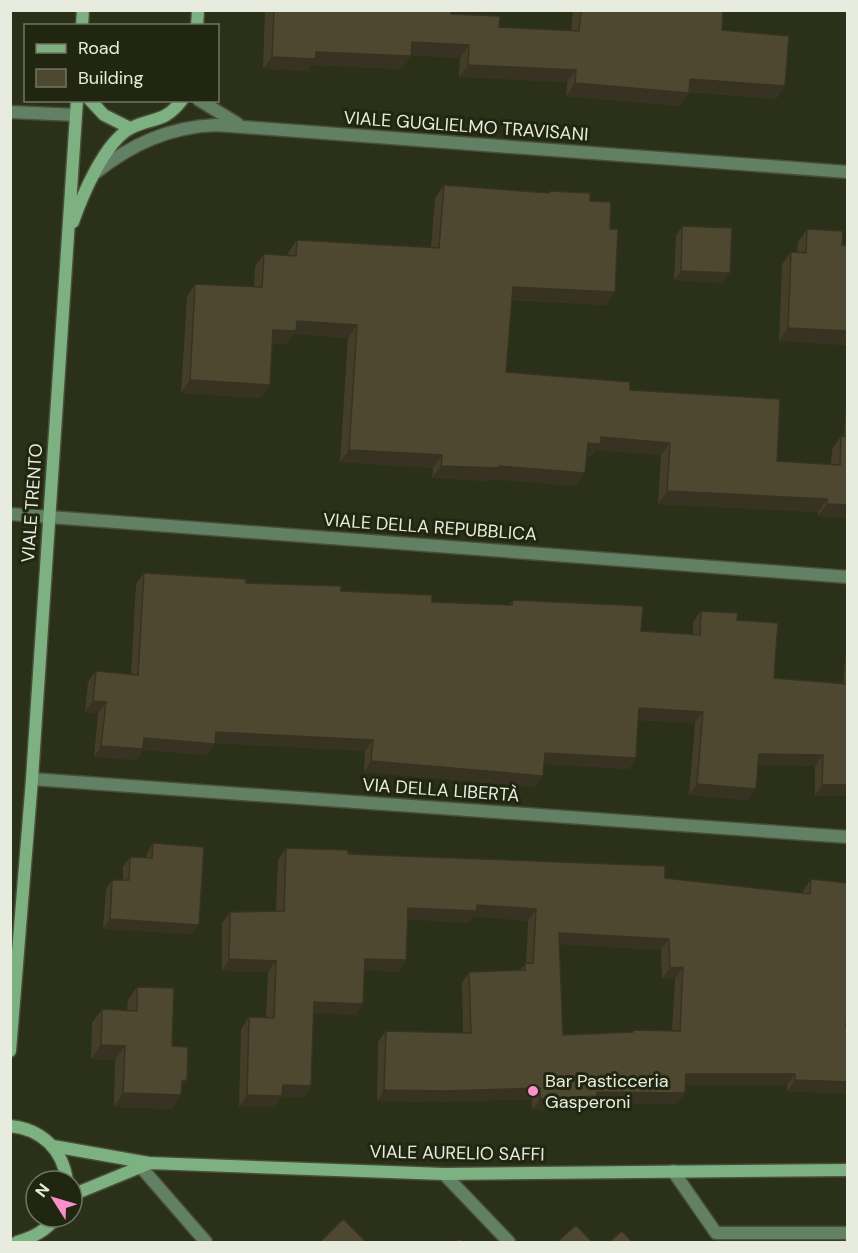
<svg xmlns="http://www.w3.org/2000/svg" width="858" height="1253" font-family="'DM Sans',sans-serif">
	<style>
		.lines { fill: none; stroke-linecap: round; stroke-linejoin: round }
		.street-casing { stroke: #494e39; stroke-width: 15 }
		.secondary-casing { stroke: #494e39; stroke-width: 15 }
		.street { stroke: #628164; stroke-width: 12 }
		.secondary { stroke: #7eb181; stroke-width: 12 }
		.wall { fill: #443e29; fill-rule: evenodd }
		.shaded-wall { fill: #373222 }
		.building { fill: #4f4830; stroke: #373222; stroke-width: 1.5; fill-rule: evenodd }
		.poi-dot { fill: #f890cc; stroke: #212610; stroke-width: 2 }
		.labels { text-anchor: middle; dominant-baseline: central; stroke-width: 6; stroke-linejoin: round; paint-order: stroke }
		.street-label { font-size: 18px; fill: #e8ecde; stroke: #212610 }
		.poi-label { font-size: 18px; fill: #e8ecde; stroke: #212610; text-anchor: start }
	</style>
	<rect width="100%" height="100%" fill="#2b3019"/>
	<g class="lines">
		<defs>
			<path id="street" d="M199 100 238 124
				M10 112 76 115
				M95 173C132 144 169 127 216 125L848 172
				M10 514 848 577
				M32 779 848 837
				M140 1166 206 1242
				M673 1171 716 1233H848
				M444 1174 509 1242"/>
			<path id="secondary" d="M82 26 83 10
				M197 26 198 10
				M90 100 104 115 130 128
				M73 222C82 196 105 141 131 128 152 117 164 124 182 100
				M10 1051 32 779 77 100
				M10 1126C42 1129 63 1150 67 1181
				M53 1146 149 1163
				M72 1195 150 1163 444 1174 848 1170
				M17 1242C34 1237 45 1231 57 1217"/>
		</defs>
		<use href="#street" class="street-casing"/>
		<use href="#secondary" class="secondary-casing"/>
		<use href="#street" class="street"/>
		<use href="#secondary" class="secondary"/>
	</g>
	<path class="wall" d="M265 10H451V14L499 27 571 30 573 10H723L722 30 785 86 776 99 689 92 680 106 566 96 567 82 459 77 460 58 411 55 402 69 311 65 307 71 263 69Z
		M444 185 548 193 550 191 590 201 610 229 615 292 606 305 512 300 506 372 630 390 777 461 831 464 832 449 841 436H844L848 376V518L818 516V512L658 504 661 455 596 450 592 456H587L585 473 576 486 491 479 489 481 432 478 433 468 340 462 348 338 294 334 287 344 272 343 270 385 261 398 181 393 187 297 195 284 254 287 255 266 264 254 288 255V253L297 240 431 247 435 198Z
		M682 226 723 283 674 280 676 236Z
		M807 229 842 245H848V345L779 341 782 264 791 252H797L798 242Z
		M144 573 246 583 341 591 432 602 509 605 513 600 641 631 693 634V622L701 611 737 620 774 678 843 683 846 653 848 651V796H815V766L758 765 748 800 689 795 695 723 638 720 636 758 629 769 544 764 535 787 364 772 365 751 215 743 207 755 143 750 136 760 94 757 98 713 85 712 88 682 96 671 131 675 136 584Z
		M153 843 192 934 103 929 106 889 112 880H123V867L130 857 146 858 147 853Z
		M286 848 665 878 803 893V891L811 879 848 1008 787 1092V1085H685V1093L677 1104 592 1103 589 1108 532 1110V1099L435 1102 377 1101 378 1042 386 1031 463 1033 462 983 469 972 520 970 526 963 528 921 473 916 469 923 408 919 406 960 398 972 365 970 356 1015 314 1013 311 1086 304 1097H282L274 1107H239L241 1029 249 1017 266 1018 268 972 222 971V923L230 912 276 911 278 860ZM559 944 661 950 662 979H675L672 1031 633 1030 631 1033 563 1035Z
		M137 987 172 1046 182 1088 172 1109 114 1107 115 1060 91 1059 92 1023 102 1009 127 1010 128 1000Z"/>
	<path class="shaded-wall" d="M412 42 469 45 460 58 403 55Z
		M316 52 411 56 402 69 311 65 307 71 263 69 272 57Z
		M468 65 576 70 567 82 459 77Z
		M690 79 785 86 776 99 681 91Z
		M575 83 689 93 680 106 566 96Z
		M681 271 730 273 723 283 674 280Z
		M513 287 615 292 606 305 504 299Z
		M297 321 357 325 348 338 294 334 287 344 264 342 273 330Z
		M788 328 848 331V345L779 341Z
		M190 380 270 385 261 398 181 393Z
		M601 437 670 443 661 455 596 450 592 456 579 455 588 443Z
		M349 450 442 455 433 468 340 462Z
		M441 466H499L585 473 576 486 491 479 489 481 432 478Z
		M667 491 827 499 818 512 658 504Z
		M827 504 848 505V518L818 516Z
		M93 701 106 702 98 713 85 712Z
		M639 708 703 712 695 723 631 719Z
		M216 732 373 740 365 751 208 743Z
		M144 738 215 744 207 755 143 750 136 760 94 757 101 746Z
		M545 753 636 758 629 769 538 764Z
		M759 754 823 755 815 766 751 765Z
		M371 761 543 776 535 787 364 772Z
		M697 784 756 789 748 800 689 795Z
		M822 785H848V796H815Z
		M477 905 536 909 528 921 474 916 469 923 400 919 408 908Z
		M110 919 199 925 192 934 103 929Z
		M559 933 669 939 661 950 551 944Z
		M229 959 276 961 268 972 222 971Z
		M365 959 406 960 398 972 357 970Z
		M683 967 675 979H662L670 968Z
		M314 1002 363 1004 356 1015 306 1013Z
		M101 1045 125 1046 115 1060 91 1059Z
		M686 1074H795L787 1085H678Z
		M187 1080 177 1094 182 1081Z
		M795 1080 848 1082V1094L787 1092Z
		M283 1085 311 1086 304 1097H282L274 1107H239L247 1095Z
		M540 1088 532 1099 435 1102 377 1101 384 1090Z
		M597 1092 685 1093 677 1104 592 1103 589 1108 532 1110 540 1099Z
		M123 1093 181 1095 172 1109 114 1107Z"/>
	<path class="building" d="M274 10H451V14L500 16 499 27 579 31 581 10H723L722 30 789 36 785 86 690 79 689 93 575 83 576 70 468 65 469 45 412 42 411 56 316 52V59L272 57Z
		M444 185 549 193 550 191 590 193V201L611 202 610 229H618L615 292 513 287 506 372 630 382V390L780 399 777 461 840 465 841 436 848 437V505L827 504V499L667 491 670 443 601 437V444L588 443 585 473 499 466 498 468 441 466 442 455 349 450 357 325 297 321 296 331 273 330 270 385 190 380 195 284 262 287 264 254 296 256 297 240 439 248Z
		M682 226 732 228 730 273 681 271Z
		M807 229 843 231 842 245H848V331L788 328 791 252 806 253Z
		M144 573 246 579V583L341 586V591L432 595V602L512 605 513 600 643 606 641 631 700 635 701 611 738 613 737 620 778 623 774 678 848 684V785H822L823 755 759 754 756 789 697 784 703 712 639 708 636 758 545 753 543 776 371 761 373 740 216 732 215 744 144 738 143 749 101 746 106 702 93 701 96 671 138 675Z
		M153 843 204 847 199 925 110 919 112 880H129L130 857 152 858Z
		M286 848 348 850V854L428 857 665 866V878L810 894 811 879 848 883V1008L846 1026H848V1082L795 1080V1074H686L685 1093 597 1092V1096L540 1099V1088L443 1091 384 1090 386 1031 471 1033 469 972 525 970V963H533L536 909 477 905V911L408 908 406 960 365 959 363 1004 314 1002 311 1086 283 1085 282 1096 247 1095 249 1017 274 1018 276 961 229 959 230 912 284 911ZM559 933 669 939 670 968 683 967 680 1031 633 1030V1032L563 1035Z
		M137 987 174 988 172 1046 188 1047 187 1080 182 1081 181 1095 123 1093 125 1046 101 1045 102 1009 137 1011Z
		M343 1219 366 1242H320Z
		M576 1225 592 1242H557Z
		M622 1231 632 1242H609Z
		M459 1239 463 1242H455Z"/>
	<circle class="poi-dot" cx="533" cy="1091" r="6"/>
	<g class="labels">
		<g class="street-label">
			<text transform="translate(466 126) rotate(4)">VIALE GUGLIELMO TRAVISANI</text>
			<text transform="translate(32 503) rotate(-86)">VIALE TRENTO</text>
			<text transform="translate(430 527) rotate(4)">VIALE DELLA REPUBBLICA</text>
			<text transform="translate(441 790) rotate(4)">VIA DELLA LIBERTÀ</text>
			<text transform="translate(457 1153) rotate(1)">VIALE AURELIO SAFFI</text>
		</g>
		<g class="poi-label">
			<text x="545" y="1081">Bar Pasticceria<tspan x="545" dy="21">Gasperoni</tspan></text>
		</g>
	</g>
	<rect width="858" height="1253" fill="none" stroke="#e8ecde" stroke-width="24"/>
	<rect x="24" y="24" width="195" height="78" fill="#212610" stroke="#717562" stroke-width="1.5"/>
	<rect x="36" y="44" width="30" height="9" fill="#7eb181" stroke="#717562" stroke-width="1.5"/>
	<text x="78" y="54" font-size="18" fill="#e8ecde">Road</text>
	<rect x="36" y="69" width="30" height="18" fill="#4f4830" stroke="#717562" stroke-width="1.5"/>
	<text x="78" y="84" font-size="18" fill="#e8ecde">Building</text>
	<g transform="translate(54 1199) rotate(307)"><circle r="28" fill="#212610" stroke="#717562" stroke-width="1.5"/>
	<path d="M0-4.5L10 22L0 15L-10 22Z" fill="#f890cc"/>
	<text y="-9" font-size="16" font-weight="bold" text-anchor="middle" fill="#e8ecde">N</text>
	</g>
</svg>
